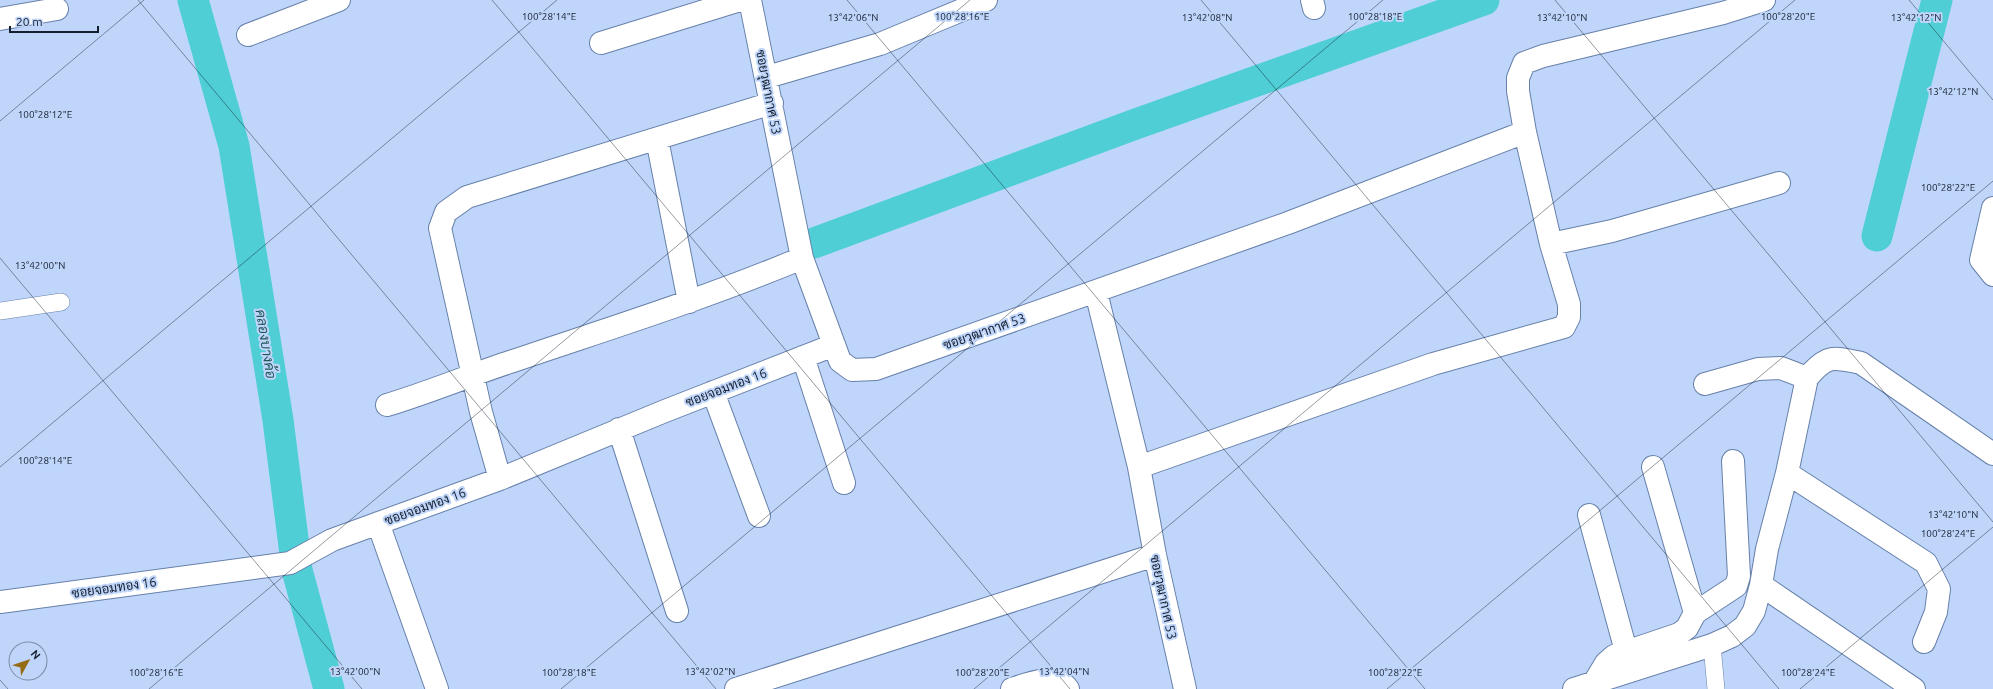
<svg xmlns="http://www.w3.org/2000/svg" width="1993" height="689" font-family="Ubuntu,Sarabun,sans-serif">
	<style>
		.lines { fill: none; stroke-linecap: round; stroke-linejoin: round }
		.canal { stroke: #4fced5; stroke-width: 31 }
		.service-casing { stroke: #6780aa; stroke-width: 18 }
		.minor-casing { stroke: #6780aa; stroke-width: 24 }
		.service { stroke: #fff; stroke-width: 17 }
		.minor { stroke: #fff; stroke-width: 22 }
		.ticks { fill: none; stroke: #151f2f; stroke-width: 1; stroke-opacity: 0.45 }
		.labels { text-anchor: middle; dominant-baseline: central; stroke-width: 4; stroke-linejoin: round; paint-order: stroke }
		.street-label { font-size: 13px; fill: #151f2f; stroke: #bfd6fa }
		.water-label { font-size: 14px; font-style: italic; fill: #22575a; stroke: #bfd6fa }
		.ticks-label { font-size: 10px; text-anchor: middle; fill: #151f2f; stroke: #bfd6fa; stroke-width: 4; stroke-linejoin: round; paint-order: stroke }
	</style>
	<rect width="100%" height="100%" fill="#bfd6fa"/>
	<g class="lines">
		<path class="canal" d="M193 0 234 146 278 420 297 570 329 689
			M1877 236 1937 0
			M814 243 1133 125 1484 0"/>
		<defs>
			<path id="service" d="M0 311 61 302
				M1712 645 1716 689"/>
			<path id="minor" d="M750 0 802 258 840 361 852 370 876 369 1288 223 1525 132
				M1312 0 1314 8
				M0 19 57 9
				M248 35 339 0
				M601 43 740 0
				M767 77 880 44 986 0
				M657 139 689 302
				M1993 208 1981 260 1993 275
				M1551 244 1612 231 1779 183
				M1096 292 1139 467 1155 555 1185 689
				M803 357 844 483
				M1705 384 1758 369 1781 368 1807 378
				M713 392 759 516
				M387 405C430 392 470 375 513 361 610 328 707 298 802 258
				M619 429 677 611
				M1139 467 1433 364 1564 327 1569 317V304L1551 244 1525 132 1518 91V78L1524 63 1543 56 1723 13 1764 0
				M1653 467 1695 613
				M1787 473 1926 563 1939 589 1936 612 1924 642
				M500 479 481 412 440 228 446 212 467 197 772 103
				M1589 515 1626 651
				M378 523 437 689
				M1761 585 1914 689
				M0 602 290 563 332 540 500 479 665 411 834 345
				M1594 683 1606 663 1614 656 1679 634 1687 628 1695 613 1736 586 1739 576 1733 461
				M736 689 1155 555
				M1012 689C1027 684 1057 672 1068 689
				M1574 689 1712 645 1732 636 1745 626 1754 611 1761 585 1767 549 1787 473 1807 378C1827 354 1833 357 1861 363L1993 454"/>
		</defs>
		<use href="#service" class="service-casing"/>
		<use href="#minor" class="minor-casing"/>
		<use href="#service" class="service"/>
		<use href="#minor" class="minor"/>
	</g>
	<path class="ticks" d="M138 0 716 689M492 0 1070 689M847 0 1425 689M1201 0 1779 689M1555 0 1993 522M1909 0 1993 100M0 121 144 0M0 258 362 689M0 467 557 0M0 680 8 689M149 689 970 0M561 689 1383 0M974 689 1795 0M1387 689 1993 181M1800 689 1993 527"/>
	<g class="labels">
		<g class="street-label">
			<text transform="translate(769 92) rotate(79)">ซอยวุฒากาศ 53</text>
			<text transform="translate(984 331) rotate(-19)">ซอยวุฒากาศ 53</text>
			<text transform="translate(726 387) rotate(-21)">ซอยจอมทอง 16</text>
			<text transform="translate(425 506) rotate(-20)">ซอยจอมทอง 16</text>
			<text transform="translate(114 587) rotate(-8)">ซอยจอมทอง 16</text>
			<text transform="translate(1164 597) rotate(78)">ซอยวุฒากาศ 53</text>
		</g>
		<g class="water-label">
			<text transform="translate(266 344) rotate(81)">คลองบางค้อ</text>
		</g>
	</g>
	<g class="ticks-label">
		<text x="549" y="20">100°28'14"E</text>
		<text x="1375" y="20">100°28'18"E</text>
		<text x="1788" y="20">100°28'20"E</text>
		<text x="962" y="20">100°28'16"E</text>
		<text x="853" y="21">13°42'06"N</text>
		<text x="1207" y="21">13°42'08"N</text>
		<text x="1562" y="21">13°42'10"N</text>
		<text x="1916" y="21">13°42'12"N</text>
		<text x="1953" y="95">13°42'12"N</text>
		<text x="45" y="118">100°28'12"E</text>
		<text x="1948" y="191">100°28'22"E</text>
		<text x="40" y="269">13°42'00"N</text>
		<text x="45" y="464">100°28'14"E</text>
		<text x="1953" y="518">13°42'10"N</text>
		<text x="1948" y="537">100°28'24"E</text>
		<text x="355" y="675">13°42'00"N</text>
		<text x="710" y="675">13°42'02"N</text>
		<text x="1064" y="675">13°42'04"N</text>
		<text x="156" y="676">100°28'16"E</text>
		<text x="569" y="676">100°28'18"E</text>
		<text x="982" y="676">100°28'20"E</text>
		<text x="1395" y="676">100°28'22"E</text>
		<text x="1808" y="676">100°28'24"E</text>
	</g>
	<g transform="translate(28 661) rotate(50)"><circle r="19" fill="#bfd6fa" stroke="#7b8da9"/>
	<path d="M0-3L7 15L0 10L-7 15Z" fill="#956c16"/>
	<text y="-6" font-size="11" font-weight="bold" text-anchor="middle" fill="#151f2f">N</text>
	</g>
	<path d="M10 26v6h88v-6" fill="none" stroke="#151f2f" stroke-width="2"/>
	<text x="16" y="26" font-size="12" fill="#151f2f" stroke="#bfd6fa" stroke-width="3" paint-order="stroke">20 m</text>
</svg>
